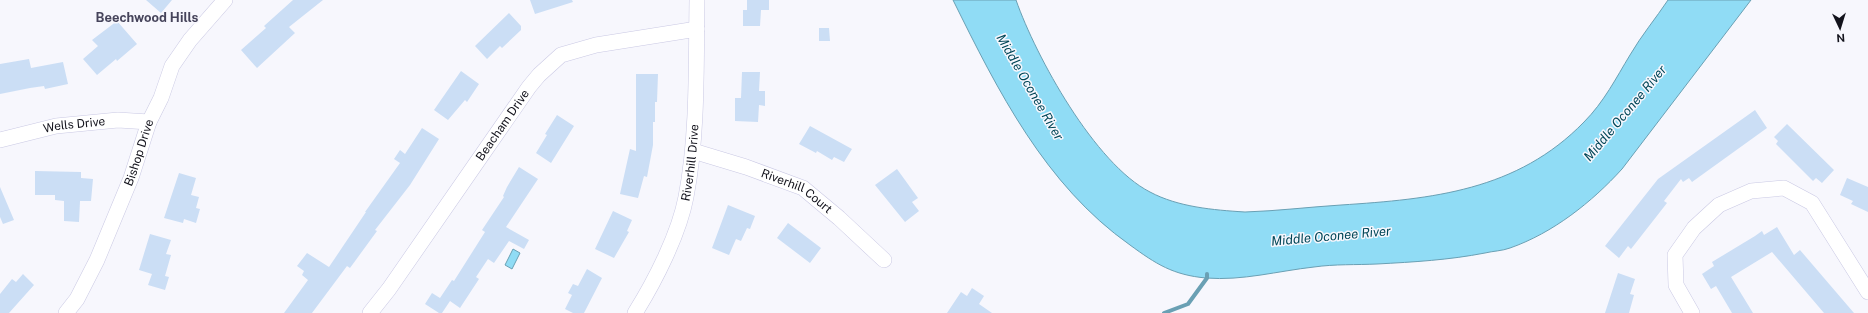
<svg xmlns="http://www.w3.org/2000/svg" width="1868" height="313" font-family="'Public Sans',sans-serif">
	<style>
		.water { fill: #90dcf5; stroke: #6aa0b4 }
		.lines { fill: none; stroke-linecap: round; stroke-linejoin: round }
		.stream { stroke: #6aa0b4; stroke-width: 4 }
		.building { fill: #cbdef5 }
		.minor-casing { stroke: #cac9e4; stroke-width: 16 }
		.minor { stroke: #fff; stroke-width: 15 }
		.labels { text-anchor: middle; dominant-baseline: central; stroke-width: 3; stroke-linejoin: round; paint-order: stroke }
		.street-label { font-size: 12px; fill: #13131c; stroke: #f7f7fd }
		.neighbourhood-label { font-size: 13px; font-weight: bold; fill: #46445b; stroke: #f7f7fd }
		.water-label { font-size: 13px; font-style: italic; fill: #004657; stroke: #f7f7fd }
	</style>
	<rect width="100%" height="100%" fill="#f7f7fd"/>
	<path class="water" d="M953 0H1016C1036 57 1095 164 1150 192 1178 207 1213 210 1245 212 1277 211 1309 207 1341 205 1432 199 1517 191 1584 122 1604 102 1616 78 1630 55 1641 36 1656 18 1668 0H1751L1622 169C1592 202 1553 233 1510 248 1502 251 1493 251 1485 253 1449 260 1414 262 1377 264 1356 265 1335 264 1314 267 1278 271 1242 281 1206 278 1173 275 1156 264 1130 245 1045 185 998 91 953 0Z
		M513 249 520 253 512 269 505 265Z"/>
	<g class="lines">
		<path class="stream" d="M1164 313 1188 304 1207 278V274"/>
	</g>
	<path class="building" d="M146 0H172L161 13Z
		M293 0H323L289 27 295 33 257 68 241 50 266 28 264 26Z
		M530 0H572L573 2 535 14Z
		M747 0H769V10H761L760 26H743V10H747Z
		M509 13 521 26V30L502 48 500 46 487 59 475 46Z
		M117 21 137 44 117 61 116 59 97 75 83 59 98 46 92 40Z
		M819 28H829L830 41H819Z
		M29 59 31 68 63 62 68 84 45 89 44 86 30 88 0 94V64Z
		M461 71 479 84 467 102 465 100 448 120 434 110Z
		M742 72H760L759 91H765V106L759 105 758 122 735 121V98H741Z
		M636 74H658L657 102H655V122H653V145L647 177 644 176 638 198 620 194 630 149 636 151Z
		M1755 110 1767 128 1692 182 1689 178 1683 182 1681 179 1664 201 1667 203 1631 249 1628 246 1619 258 1605 246 1658 179Z
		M557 115 574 126 551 163 536 153 547 135 545 134Z
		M1787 124 1834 170 1822 183 1816 178 1813 181 1776 144 1778 141 1774 137Z
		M810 126 852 149 844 162 834 157 832 160 817 151 816 153 799 144Z
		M422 128 439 139 410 185 375 230 377 231 350 268 347 266 312 313H284L308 280 302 275 304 271 297 266 307 253 329 267 366 212H365L400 163 394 159 400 150 405 154Z
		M519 167 538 179 506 227 529 240 524 249 509 241 494 263 488 259 476 277 479 279 460 308 450 301 442 313H439L425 304 432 293 440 298 452 280 454 281 485 232 482 230 504 197 503 196 507 187Z
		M897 169 918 198 912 202 919 211 905 222 875 185Z
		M35 171 81 172V178L93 179 91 201H80L79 222 64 221V201L55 200V195H35Z
		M179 173 196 178 191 195 199 197 196 208 200 209 196 223 184 219 183 223 164 218Z
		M1847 178 1868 187V212L1851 204 1853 201 1840 195Z
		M0 187 14 220 3 224 0 217Z
		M728 205 755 216 750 229 747 228 741 241 736 239 729 255 712 248Z
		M613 211 632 220 627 231 629 232 614 258 595 249Z
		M788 223 821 248 810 263 777 238Z
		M1777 227 1794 255 1800 250 1854 313H1824L1772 252 1731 277 1753 313H1732L1716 286 1711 289 1702 274 1714 266 1712 262 1755 236 1762 231 1764 235Z
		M150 234 171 240 166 254 171 255 165 276 169 277 165 290 148 285 152 274 139 270Z
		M587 269 602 278 584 313H573L565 309 572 295 568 293 573 284 578 286Z
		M1618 273 1635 279 1630 294 1634 295 1629 313H1605Z
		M23 274 34 285 9 313H0V294L12 279 16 282Z
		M972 288 984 296 979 304 992 313H947L961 292 967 296Z"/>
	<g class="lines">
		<defs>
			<g id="minor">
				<path id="s1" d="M0 140 56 126 118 120 149 122"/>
				<path id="s2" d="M693 151 746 167 803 188 839 218 884 260"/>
				<path id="s3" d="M66 313 77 299 97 260 131 178 149 122 161 98 172 66 190 40 225 0"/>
				<path id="s4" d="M370 313 389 289 529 87 539 75 561 55 596 45 697 29"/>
				<path id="s5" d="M635 313C655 281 679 234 686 197 698 135 696 63 697 0"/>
				<path d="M1692 313 1676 285 1675 255 1694 228 1719 205 1751 191 1784 188 1812 203 1868 292"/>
			</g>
		</defs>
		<use href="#minor" class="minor-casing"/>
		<use href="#minor" class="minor"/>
	</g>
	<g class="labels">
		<g class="street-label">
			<text stroke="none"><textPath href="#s4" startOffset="230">Beacham Drive</textPath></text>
			<text stroke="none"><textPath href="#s1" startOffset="76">Wells Drive</textPath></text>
			<text stroke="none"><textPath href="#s3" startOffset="177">Bishop Drive</textPath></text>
			<text stroke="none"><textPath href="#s5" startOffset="162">Riverhill Drive</textPath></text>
			<text stroke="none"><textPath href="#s2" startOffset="112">Riverhill Court</textPath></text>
		</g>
		<g class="neighbourhood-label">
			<text x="147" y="17">Beechwood Hills</text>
		</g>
		<g class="water-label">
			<text transform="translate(1030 87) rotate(60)">Middle Oconee River</text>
			<text transform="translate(1625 113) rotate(-50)">Middle Oconee River</text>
			<text transform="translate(1331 236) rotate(-5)">Middle Oconee River</text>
		</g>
	</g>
	<g transform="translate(1840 28) rotate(176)" stroke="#f7f7fd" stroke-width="3" paint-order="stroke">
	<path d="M0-3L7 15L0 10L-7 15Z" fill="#13131c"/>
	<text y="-6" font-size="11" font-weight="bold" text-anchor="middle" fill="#13131c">N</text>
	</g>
</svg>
